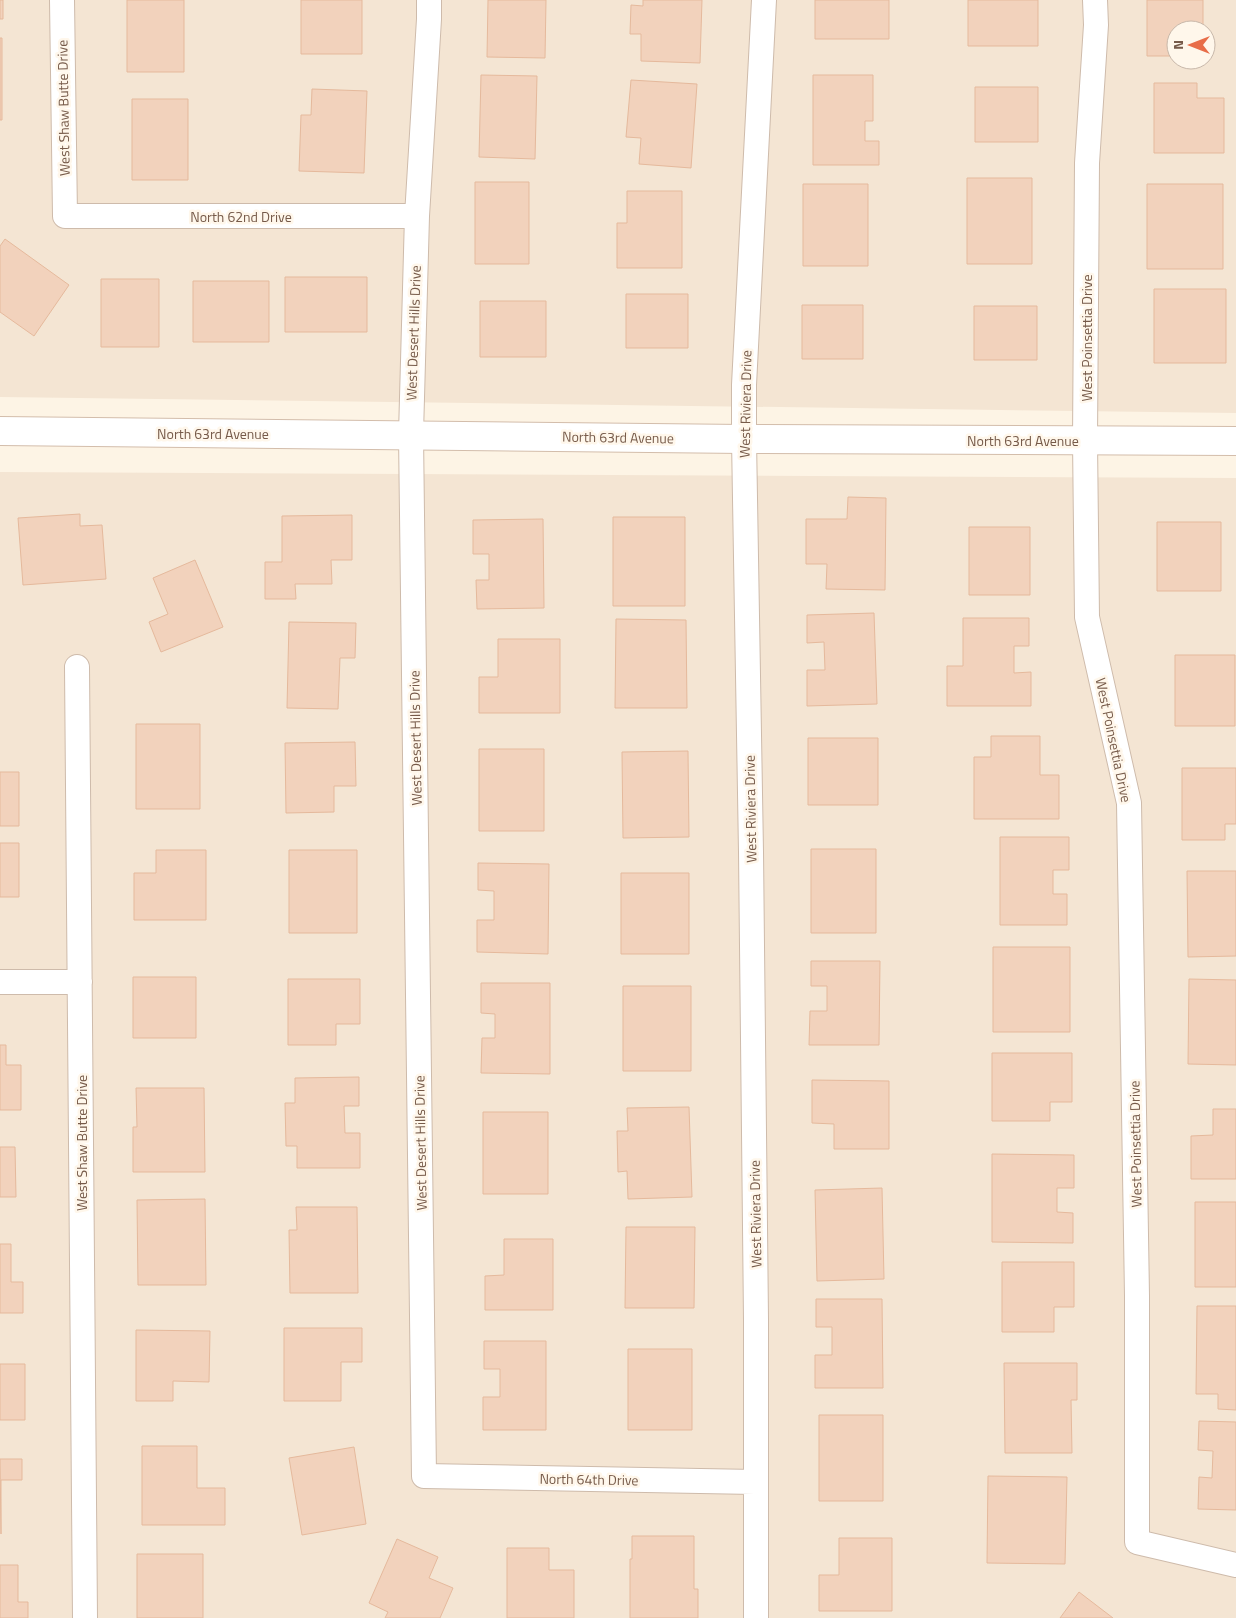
<svg xmlns="http://www.w3.org/2000/svg" width="1236" height="1618" font-family="'Titillium Web',sans-serif">
	<style>
		.residential { fill: #f4e5d3; fill-rule: evenodd }
		.building { fill: #f2d2bc; stroke: #e5b99c }
		.lines { fill: none; stroke-linecap: round; stroke-linejoin: round }
		.street-casing { stroke: #cebbab; stroke-width: 26 }
		.secondary-casing { stroke: #d3bdab; stroke-width: 30 }
		.street { stroke: #fff; stroke-width: 24 }
		.secondary { stroke: #fff; stroke-width: 28 }
		.labels { text-anchor: middle; dominant-baseline: central; stroke-width: 5; stroke-linejoin: round; paint-order: stroke }
		.street-label { font-size: 14px; fill: #765a49; stroke: #fff7eb }
	</style>
	<rect width="100%" height="100%" fill="#fdf4e5"/>
	<path class="residential" d="M0 0H1236V413L0 397ZM1176 30H1206V60H1176Z
		M0 472 1236 478V1618H0Z"/>
	<path class="building" d="M0 0H3V19H0Z
		M127 0H184V72H127Z
		M301 0H362V54H301Z
		M488 0H546L545 58 487 57Z
		M643 0H702L700 63 641 61V34H630L631 5 643 6Z
		M815 0H889V39H815Z
		M968 0H1038V46H968Z
		M1147 0H1203V30H1176V56H1147Z
		M0 38H2V120H0Z
		M481 75 537 76 535 159 479 157Z
		M813 75H873V121H865V141H879V165H813Z
		M631 80 697 84 691 168 639 164 641 138 626 137Z
		M1154 83H1197V98H1224V153H1154Z
		M975 87H1038V142H975Z
		M312 89 367 91 364 173 299 171 301 115H311Z
		M132 99H188V180H132Z
		M967 178H1032V264H967Z
		M475 182H529V264H475Z
		M803 184H868V266H803Z
		M1147 184H1223V269H1147Z
		M627 191H682V268H617V223H627Z
		M5 239 69 285 34 336 0 312V246Z
		M285 277H367V332H285Z
		M101 279H159V347H101Z
		M193 281H269V342H193Z
		M1154 289H1226V363H1154Z
		M626 294H688V348H626Z
		M480 301H546V357H480Z
		M802 305H863V359H802Z
		M974 306H1037V360H974Z
		M848 497 886 498 885 590 826 589 827 564H806V519H847Z
		M80 514V526L102 525 106 579 23 585 18 518Z
		M352 515V560H331L332 584H295L296 599H265V562H282V516Z
		M613 517H685V606H613Z
		M543 519 544 608 477 609 476 580H489V554H473V520Z
		M1157 522H1221V591H1157Z
		M969 527H1030V595H969Z
		M195 560 223 627 161 652 149 622 168 614 153 578Z
		M874 613 877 704 807 706V670H825L824 642 807 643V615Z
		M963 618H1029V646H1014V673L1031 672V706H947V666H963Z
		M616 619 686 620 687 708H615Z
		M289 622 356 623 355 658H340L338 709 287 708Z
		M498 639H560V713H479V677H498Z
		M1175 655H1235V726H1175Z
		M136 724H200V809H136Z
		M991 736H1040V775H1059V819H974V757H991Z
		M808 738H878V805H808Z
		M355 742 356 786H334V812L286 813 285 743Z
		M479 749H544V831H479Z
		M688 751 689 837 623 838 622 752Z
		M1182 768H1236V824H1225V840H1182Z
		M0 772H19V826H0Z
		M1000 837H1069V870H1053V894H1067V925H1000Z
		M0 843H19V897H0Z
		M811 849H876V933H811Z
		M156 850H206V920H134V873H156Z
		M289 850H357V933H289Z
		M478 863 549 864 548 954 477 952V920H494V891L478 890Z
		M1187 871H1236V956L1188 957Z
		M621 873H689V954H621Z
		M993 947H1070V1032H993Z
		M811 961H880L879 1045H809L810 1011H827V986H811Z
		M133 977H196V1038H133Z
		M288 979H360V1024H336V1045H288Z
		M1189 979 1236 980V1065L1188 1064Z
		M481 983H550V1074L481 1073 482 1038H495V1014L481 1013Z
		M623 986H691V1071H623Z
		M0 1045H6V1065H21V1110H0Z
		M992 1053H1072V1102H1050V1121H992Z
		M359 1077V1106H344L345 1133H360V1168H297V1146H286L285 1103H295V1078Z
		M812 1080 889 1081V1149H834V1124L812 1123Z
		M136 1088H204L205 1172H133V1127H137Z
		M689 1107 692 1197 628 1199 627 1171 618 1172 617 1131H628L627 1108Z
		M1213 1109H1236V1179H1191V1136L1213 1135Z
		M483 1112H548V1194H483Z
		M0 1147H15L16 1197H0Z
		M992 1154 1074 1155V1188H1057V1212L1073 1213V1243L992 1242Z
		M882 1188 884 1279 817 1281 815 1190Z
		M205 1199 206 1285H138L137 1200Z
		M1195 1202H1236V1287H1195Z
		M296 1207H357L358 1293H290L289 1230H297Z
		M626 1227H695L694 1308H625Z
		M504 1239H553V1310H485V1276L504 1275Z
		M0 1244H11V1282H23V1313H0Z
		M1002 1262H1074V1307H1054V1332H1002Z
		M816 1299H882L883 1388H815V1355H832V1327H816Z
		M1197 1306H1236V1410L1218 1409V1394H1196Z
		M284 1328H362V1362H341V1401H284Z
		M136 1330 210 1331 209 1382 173 1381V1401H136Z
		M484 1341H546V1430H483V1397H500V1369H484Z
		M628 1349H692V1430H628Z
		M1004 1363H1077V1400H1071L1072 1453H1005Z
		M0 1364H25V1420H0Z
		M819 1415H883V1501H819Z
		M1199 1421 1236 1422V1510L1198 1509 1199 1477 1212 1478 1213 1451 1198 1450Z
		M142 1446H197V1488H225V1525H142Z
		M354 1447 366 1524 302 1535 289 1458Z
		M0 1459H22V1480H1V1534Z
		M988 1476 1067 1477 1065 1564 987 1563Z
		M632 1536H694V1589H698V1618H630V1559H632Z
		M839 1538H892V1611H819V1575H839Z
		M397 1539 438 1557 429 1578 453 1588 440 1618H385L388 1612 369 1603Z
		M507 1548H549V1570H574V1618H507Z
		M137 1554H203V1618H137Z
		M0 1565H18V1602H28V1618H0Z
		M1079 1592 1113 1618H1060Z"/>
	<g class="lines">
		<defs>
			<path id="street" d="M62 0 65 216H417
				M429 0V19L417 216 411 434 424 1476 755 1482
				M1095 0 1096 25 1087 163 1085 440 1087 617 1129 803 1137 1296V1542L1236 1565
				M77 667 85 1618
				M0 982H80
				M756 1618V1320L751 852 744 439V385L764 0"/>
			<path id="secondary" d="M0 431 744 439 1236 441"/>
		</defs>
		<use href="#street" class="street-casing"/>
		<use href="#secondary" class="secondary-casing"/>
		<use href="#street" class="street"/>
		<use href="#secondary" class="secondary"/>
	</g>
	<g class="labels">
		<g class="street-label">
			<text transform="translate(63 108) rotate(-91)">West Shaw Butte Drive</text>
			<text x="241" y="216">North 62nd Drive</text>
			<text transform="translate(413 333) rotate(-88)">West Desert Hills Drive</text>
			<text transform="translate(1086 338) rotate(-90)">West Poinsettia Drive</text>
			<text transform="translate(745 404) rotate(-89)">West Riviera Drive</text>
			<text x="213" y="433">North 63rd Avenue</text>
			<text transform="translate(618 437) rotate(1)">North 63rd Avenue</text>
			<text x="1023" y="440">North 63rd Avenue</text>
			<text transform="translate(415 738) rotate(-91)">West Desert Hills Drive</text>
			<text transform="translate(1114 740) rotate(78)">West Poinsettia Drive</text>
			<text transform="translate(750 809) rotate(-91)">West Riviera Drive</text>
			<text transform="translate(81 1143) rotate(-90)">West Shaw Butte Drive</text>
			<text transform="translate(420 1143) rotate(-91)">West Desert Hills Drive</text>
			<text transform="translate(1135 1144) rotate(-91)">West Poinsettia Drive</text>
			<text transform="translate(755 1214) rotate(-91)">West Riviera Drive</text>
			<text transform="translate(589 1479) rotate(1)">North 64th Drive</text>
		</g>
	</g>
	<g transform="translate(1191 45) rotate(270)"><circle r="24" fill="#fff7eb" stroke="#c8b8aa"/>
	<path d="M0-4L9 19L0 12L-9 19Z" fill="#e86d48"/>
	<text y="-8" font-size="14" font-weight="bold" text-anchor="middle" fill="#765a49">N</text>
	</g>
</svg>
